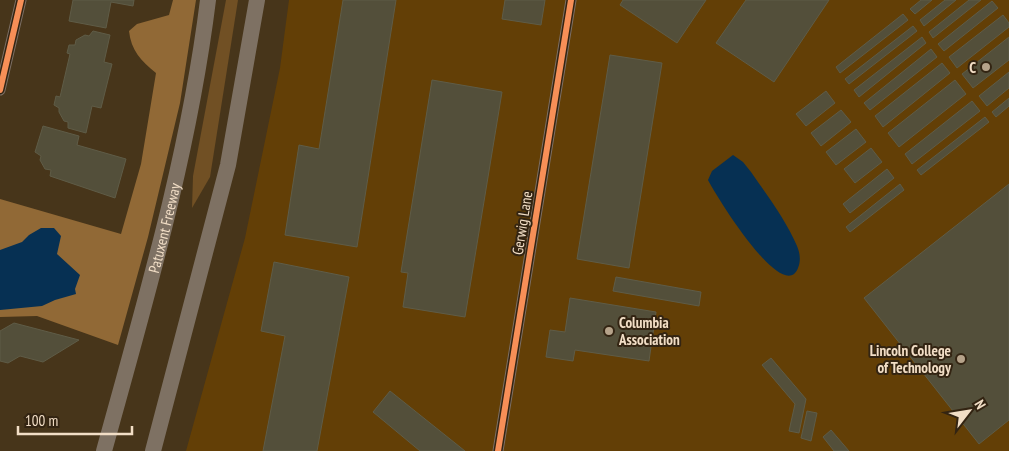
<svg xmlns="http://www.w3.org/2000/svg" width="1009" height="451" font-family="'PT Sans Narrow',sans-serif">
	<style>
		.built { fill: #633f06 }
		.green { fill: #715024 }
		.forest { fill: #916936 }
		.water { fill: #063053 }
		.building { fill: #534f3a; stroke: #5f5c47 }
		.lines { fill: none; stroke-linecap: round; stroke-linejoin: round }
		.minor { stroke: #7c6f65; stroke-width: 11 }
		.highway { stroke: #7e7163; stroke-width: 16 }
		.cycleway-casing { stroke: #332412; stroke-width: 9 }
		.cycleway { stroke: #f78f57; stroke-width: 6 }
		.poi-dot { fill: #b6a38a; stroke: #332412; stroke-width: 2 }
		.labels { text-anchor: middle; dominant-baseline: central; stroke-width: 4; stroke-linejoin: round; paint-order: stroke }
		.poi-label { font-size: 15px; font-weight: bold; fill: #f2dec6; stroke: #332412; text-anchor: end }
		.street-label { font-size: 15px; fill: #f2dec6; stroke: #332412 }
	</style>
	<rect width="100%" height="100%" fill="#47351a"/>
	<path class="built" d="M289 0H1009V451H186L245 238 280 68Z"/>
	<path class="green" d="M226 0H238L210 177 192 208 193 176Z"/>
	<path class="forest" d="M173 0H196L180 103 148 237 118 345 37 316 0 317V199L121 234 141 164 156 73C141 61 131 50 129 31L137 24 169 15Z"/>
	<path class="water" d="M733 155 743 162 751 172C767 195 786 220 797 246 800 253 801 261 798 268 783 306 714 192 708 180L712 171Z
		M41 228H54L61 236 57 254 80 275 75 289 76 294 55 300 42 306 0 310V250L22 242 29 235Z"/>
	<path class="building" d="M73 0H134L133 6 111 2 106 28 69 21Z
		M343 0H396L357 247 285 235 299 145 319 149Z
		M505 0H545L541 25 502 19Z
		M623 0H706L677 43 620 5Z
		M746 0H829L774 82 716 43Z
		M921 0H932L915 14 910 9Z
		M945 0H956L924 26 920 20Z
		M969 0H981L933 38 929 32Z
		M992 1 998 8 944 51 938 44Z
		M903 14 908 20 840 73 836 67Z
		M1003 15 1009 23V27L957 68 949 57Z
		M913 26 917 31 849 84 845 79Z
		M93 31 110 35 104 62 112 64 101 108 92 106 86 133 68 128V122L64 121 59 112V108L54 105 56 96 60 97 70 54 67 53 69 45H75L76 40 85 35 89 36Z
		M922 37 926 43 859 97 854 90Z
		M1009 37V60L973 88 962 74Z
		M931 49 937 57 870 110 864 103Z
		M610 55 662 63 629 268 577 259Z
		M942 63 950 73 883 127 875 116Z
		M1009 72V88L987 106 979 96Z
		M432 80 502 92 465 317 403 307 408 273 401 272Z
		M955 80 966 94 899 147 888 133Z
		M826 91 835 103 806 126 796 114Z
		M1009 98V106L996 117 992 112Z
		M972 101 980 111 912 164 905 154Z
		M841 110 851 122 821 146 811 133Z
		M985 117 989 122 921 175 917 170Z
		M43 126 79 136 77 145 126 159 115 198 50 176 51 170 45 169 40 160 41 156 35 152Z
		M856 129 866 142 836 165 826 152Z
		M871 148 882 162 855 183 844 169Z
		M887 169 894 178 850 213 843 204Z
		M900 184 904 190 850 232 846 227Z
		M1009 184V420L979 444 864 298Z
		M274 262 349 277 317 451H263L285 336 261 331Z
		M616 277 701 292 699 306 613 291Z
		M570 298 656 312 649 361 575 350 573 361 546 357 550 330 565 332Z
		M14 323 79 340 43 362 20 356 8 363 0 361V331Z
		M771 358 806 399 799 433 789 431 795 404 762 365Z
		M390 391 465 451H420L373 412Z
		M807 411 817 413 811 441 801 438Z
		M831 430 849 451H834L823 437Z"/>
	<g class="lines">
		<path class="minor" d="M0 90 21 0
			M498 451 571 0"/>
		<g class="highway">
			<path id="s1" d="M104 451C145 302 189 154 208 0"/>
			<path d="M153 451 228 165 257 0"/>
		</g>
		<defs>
			<path id="cycleway" d="M0 90 21 0
				M498 451 571 0"/>
		</defs>
		<use href="#cycleway" class="cycleway-casing"/>
		<use href="#cycleway" class="cycleway"/>
	</g>
	<g class="poi-dot">
		<circle cx="986" cy="67" r="5"/>
		<circle cx="609" cy="331" r="5"/>
		<circle cx="961" cy="359" r="5"/>
	</g>
	<g class="labels">
		<g class="poi-label">
			<text x="976" y="67">C</text>
			<text x="619" y="322" text-anchor="start">Columbia<tspan x="619" dy="17">Association</tspan></text>
			<text x="951" y="350">Lincoln College<tspan x="951" dy="17">of Technology</tspan></text>
		</g>
		<g class="street-label">
			<text transform="translate(522 223) rotate(-81)">Gerwig Lane</text>
			<text stroke="none"><textPath href="#s1" startOffset="231">Patuxent Freeway</textPath></text>
		</g>
	</g>
	<g transform="translate(969 411) rotate(59)" stroke="#332412" stroke-width="4" paint-order="stroke">
	<path d="M0-4L9 19L0 12L-9 19Z" fill="#f2dec6"/>
	<text y="-8" font-size="14" font-weight="bold" text-anchor="middle" fill="#f2dec6">N</text>
	</g>
	<path d="M18 426v8h114v-8" fill="none" stroke="#f2dec6" stroke-width="2.5"/>
	<text x="25" y="426" font-size="15" fill="#f2dec6" stroke="#332412" stroke-width="4" paint-order="stroke">100 m</text>
</svg>
